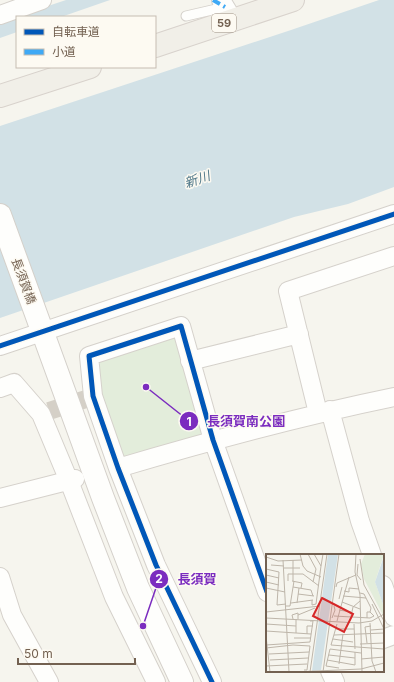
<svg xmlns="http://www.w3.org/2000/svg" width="394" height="682" font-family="Inter,'Noto Sans JP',sans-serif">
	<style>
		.green { fill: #e3eddb }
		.water { fill: #d2e1e6 }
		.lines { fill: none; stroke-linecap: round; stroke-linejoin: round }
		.street-tunnel { stroke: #d5d0c7; stroke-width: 18; stroke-dasharray: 18 9; stroke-linecap: butt }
		.lane-casing { stroke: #d5d1cb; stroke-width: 11 }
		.street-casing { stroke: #d5d1cb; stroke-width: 20 }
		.secondary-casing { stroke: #d4d0ca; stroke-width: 24 }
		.primary-casing { stroke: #d8d2cc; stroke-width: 24 }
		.lane { stroke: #fefefc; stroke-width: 9 }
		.street { stroke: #fefefc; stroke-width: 18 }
		.secondary { stroke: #fefefc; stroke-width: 22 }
		.primary { stroke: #f1efe8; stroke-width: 22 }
		.quiet { stroke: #3fa9f5; stroke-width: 4; stroke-dasharray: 8 4; stroke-linecap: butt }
		.cycleway-casing { stroke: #fdfaf2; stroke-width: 8 }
		.cycleway { stroke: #0057b8; stroke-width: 5 }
		.labels { text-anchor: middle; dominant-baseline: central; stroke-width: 3; stroke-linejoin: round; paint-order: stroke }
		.shield { fill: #fdfaf2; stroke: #9c8f81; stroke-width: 1 }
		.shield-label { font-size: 11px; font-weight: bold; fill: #736151 }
		.street-label { font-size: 12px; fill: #736151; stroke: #fdfaf2 }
		.water-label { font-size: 13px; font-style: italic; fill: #51798a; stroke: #fdfaf2 }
		.inset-road { fill: none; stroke: #beb6aa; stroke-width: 1 }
		.view { fill: #d62828; fill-opacity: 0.15; stroke: #d62828; stroke-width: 2 }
		.inset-edge { fill: none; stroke: #736151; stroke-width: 2 }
		.leader { fill: none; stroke: #7b2cbf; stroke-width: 1.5 }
		.callout-dot { fill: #7b2cbf; stroke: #fdfaf2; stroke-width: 1.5 }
		.mark-label { font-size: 12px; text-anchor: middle; font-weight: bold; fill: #fff }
		.callout-label { font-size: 13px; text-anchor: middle; font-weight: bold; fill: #7b2cbf; stroke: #fdfaf2; stroke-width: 3; stroke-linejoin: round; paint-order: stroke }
	</style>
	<rect width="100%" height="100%" fill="#f6f5ee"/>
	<path class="green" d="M172 336 178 339 203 435 125 457 118 453 102 410 99 364 103 357Z"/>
	<path class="water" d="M66 0H110L61 17H17V32L0 38V22Z
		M379 0H394V187L348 204 294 217 0 318V126L291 30Z"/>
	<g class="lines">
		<path class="street-tunnel" d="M49 411 86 399"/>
		<defs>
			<path id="lane" d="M186 16 225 7"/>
			<path id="street" d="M221 0 233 20
				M0 15 42 0
				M0 346 394 214
				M190 361 299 334
				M0 388 14 383 41 414 69 481 114 597 156 682
				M330 410 360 521 372 555
				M318 413 288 291 394 256
				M118 468C209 441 301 416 394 397
				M0 498 75 479
				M0 577 12 615 49 682
				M383 585 394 617
				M383 639 394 635
				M330 671 335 682
				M212 682 156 565 118 468 93 396 89 356 181 326 213 440 267 592"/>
			<path id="secondary" d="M0 215 103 498 138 588 182 682"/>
			<path id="primary" d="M155 46 293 0
				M0 96 90 67"/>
		</defs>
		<use href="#lane" class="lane-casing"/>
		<use href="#street" class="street-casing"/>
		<use href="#secondary" class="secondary-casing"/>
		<use href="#primary" class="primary-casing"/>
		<use href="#lane" class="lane"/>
		<use href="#street" class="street"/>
		<use href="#secondary" class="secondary"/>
		<use href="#primary" class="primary"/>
		<path class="quiet" d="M213 0 225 7"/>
		<defs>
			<path id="cycleway" d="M0 346 394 214
				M212 682 156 565 118 468 93 396 89 356 181 326 213 440 267 592"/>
		</defs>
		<use href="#cycleway" class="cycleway-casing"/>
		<use href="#cycleway" class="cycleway"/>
	</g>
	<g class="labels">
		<rect class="shield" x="212" y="14" width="24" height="18" rx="3"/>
		<g class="shield-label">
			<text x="224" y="23">59</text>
		</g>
		<g class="street-label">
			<text transform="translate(24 281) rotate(70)">長須賀橋</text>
		</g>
		<g class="water-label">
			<text transform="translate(197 179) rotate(-19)">新川</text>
		</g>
	</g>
	<g transform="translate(266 554)">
		<rect width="118" height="118" fill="#f6f5ee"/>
		<path d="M99 0H118L109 28 118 53V63L98 25 95 10Z" fill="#e3eddb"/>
		<path d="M62 0H72L55 116 46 117ZM118 2V53L109 28Z" fill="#d2e1e6"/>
		<path class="inset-road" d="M11 0H24M34 0 37 12 41 17 55 23M42 0 50 15 47 28M90 0 89 18 94 41 96 118M0 3 12 7 36 6M94 5 98 31 118 67M17 6 23 118M92 10 91 21 95 26M5 11 18 12M55 12 57 0M18 14H34M0 15 13 18M13 18 11 51 20 50M0 21 13 24M22 27V20H37L53 32M26 27 36 29 35 34M27 27V6M0 28 13 31M27 33 45 36 47 42M70 33 71 29 90 21M0 34 19 38M78 37 83 38V34L93 35M94 39 98 40 105 54 104 58H101V64M32 40 48 42M77 42 100 44M73 45 76 33M46 46V51L50 50 55 12 48 0M76 48 94 55M25 49 47 46M31 49 33 34M106 50 118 75M20 52H24L28 27M73 56 85 58M0 58 54 52M68 62 104 64 108 62 104 58M85 62 87 53 94 47M0 64 93 69 106 67 118 60M66 64 69 56 68 52M27 65 26 61 32 59V61M32 65V61L49 54M71 67 83 23M104 69 106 107 110 118M0 70 30 72M71 70 65 91 118 95M88 70 89 95M69 75H88M105 76 118 75M0 77 45 80M30 79V65M41 80V72H47M68 81 118 79M0 82 4 118M28 84H45M67 85 87 88M101 89 99 73 105 72M94 90 118 89M0 91 44 88 47 67H44M0 94 27 91 44 92 41 116H38M3 100 43 98M63 101 89 104M95 105 118 103M4 106 42 104M61 106 89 111V98M73 110 77 80M0 112 41 110M73 114 60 112 64 95 95 99M28 118 95 115 118 109M44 118 61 0M57 118 73 0"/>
		<path class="view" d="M56 44 87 60 78 78 47 62Z"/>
		<rect width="118" height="118" class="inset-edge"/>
	</g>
	<path class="leader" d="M146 387L189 421M143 626L159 579"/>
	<g class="callout-dot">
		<circle cx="146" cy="387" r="4"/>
		<circle cx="143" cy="626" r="4"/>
		<circle cx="189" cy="421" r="10"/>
		<circle cx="159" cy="579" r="10"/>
	</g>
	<g class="mark-label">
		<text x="189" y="426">1</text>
		<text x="159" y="583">2</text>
	</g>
	<g class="callout-label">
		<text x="246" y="426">長須賀南公園</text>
		<text x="197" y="584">長須賀</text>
	</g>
	<rect x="16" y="16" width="140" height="52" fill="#fdfaf2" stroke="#c6bdb2"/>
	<rect x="24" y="29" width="20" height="6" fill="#0057b8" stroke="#c6bdb2"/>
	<text x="52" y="36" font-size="12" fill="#736151">自転車道</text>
	<rect x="24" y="49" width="20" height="6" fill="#3fa9f5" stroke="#c6bdb2"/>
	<text x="52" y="56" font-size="12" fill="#736151">小道</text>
	<path d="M18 658v6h117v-6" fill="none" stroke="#736151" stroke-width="2"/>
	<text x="24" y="658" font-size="12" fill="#736151" stroke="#fdfaf2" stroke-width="3" paint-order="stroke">50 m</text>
</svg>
